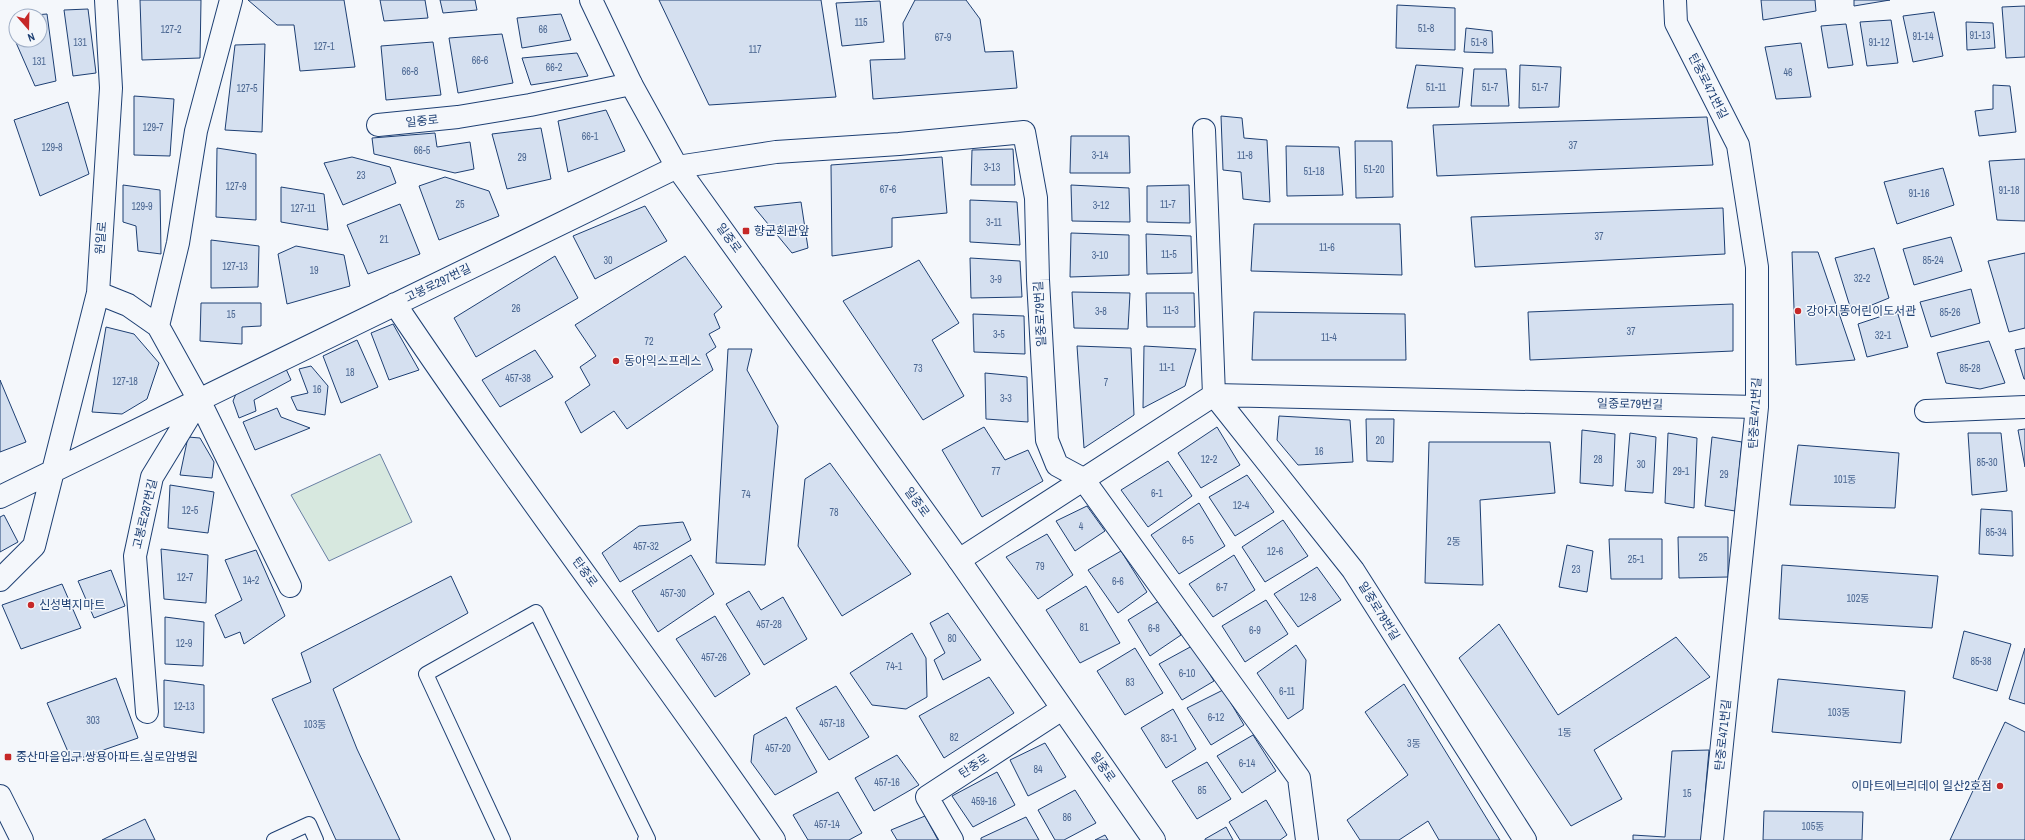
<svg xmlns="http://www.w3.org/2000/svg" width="2025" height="840" font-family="'Archivo Narrow','Noto Sans KR',sans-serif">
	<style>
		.green { fill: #d7e8df; stroke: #687fa3 }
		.building { fill: #d5e0f0; stroke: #1d3f73 }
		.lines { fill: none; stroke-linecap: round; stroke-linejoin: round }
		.service-casing { stroke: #1d3f73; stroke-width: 16 }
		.minor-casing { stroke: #1d3f73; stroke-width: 24 }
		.tertiary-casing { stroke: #1d3f73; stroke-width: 24 }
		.primary-casing { stroke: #1d3f73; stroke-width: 24 }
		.service { stroke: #f4f7fb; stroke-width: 14 }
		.minor { stroke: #f4f7fb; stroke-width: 22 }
		.tertiary { stroke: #f4f7fb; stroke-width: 22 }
		.primary { stroke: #f4f7fb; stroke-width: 22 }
		.poi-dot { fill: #c62828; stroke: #f4f7fb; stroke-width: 1.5 }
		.labels { text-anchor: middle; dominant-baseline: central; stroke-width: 3; stroke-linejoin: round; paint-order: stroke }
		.number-label { font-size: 10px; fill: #4b6792 }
		.street-label { font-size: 12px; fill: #1d3f73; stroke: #f4f7fb }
		.poi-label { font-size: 12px; fill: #1d3f73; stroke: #f4f7fb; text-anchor: start }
	</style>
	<rect width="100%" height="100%" fill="#f4f7fb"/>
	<path class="green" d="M380 454 412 522 329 561 291 495Z"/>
	<path class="building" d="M140 0H201L200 58 142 60Z
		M248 0H344L355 67 300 71 294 25H277Z
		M380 0H425L428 18 384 21Z
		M440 0H475L477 10 443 13Z
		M659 0H821L836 97 709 105Z
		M915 0H966L980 19 985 52 1013 51 1017 88 873 99 870 60 905 59 903 23Z
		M1761 0H1815L1816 11 1763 20Z
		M1854 0H1890L1854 6Z
		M880 1 884 42 842 46 836 3Z
		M1397 5 1455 8V50L1396 48Z
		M2025 6V57L2006 58 2002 7Z
		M88 9 96 73 73 76 64 10Z
		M1934 12 1943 56 1913 62 1903 16Z
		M47 14 56 81 35 86 14 38V17H16V40H40V16H22Z
		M561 14 571 40 522 48 517 18Z
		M1891 20 1898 63 1867 66 1860 22Z
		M1966 22 1993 23 1995 48 1967 50Z
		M1846 24 1853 65 1828 68 1821 26Z
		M1466 28 1492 31 1493 53 1464 52Z
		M502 34 513 83 458 93 449 38Z
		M433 42 441 95 386 100 381 46Z
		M1801 43 1811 97 1776 99 1765 47Z
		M265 44 262 132 225 130 235 45Z
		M577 53 588 76 531 85 522 58Z
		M1416 65 1463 68 1459 107 1407 108Z
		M1520 65 1561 67 1559 107 1519 108Z
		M1474 69H1506L1509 106H1471Z
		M1993 85 2010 86 2016 132 1979 136 1975 111 1993 109Z
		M134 96 174 99 170 156 134 155Z
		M68 102 89 174 40 196 14 120Z
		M606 110 625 151 568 172 558 121Z
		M1221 116 1242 118 1244 138 1267 140 1270 202 1243 199 1241 172 1223 170Z
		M1707 117 1713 165 1437 176 1433 125Z
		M541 128 551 179 507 189 492 134Z
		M435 133 437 147 470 142 474 169 455 173 374 154 372 138Z
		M1071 136H1129L1130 173H1070Z
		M1355 141H1392L1393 197 1356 198Z
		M1286 146 1339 147 1343 195 1287 196Z
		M217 148 256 154V220L216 217Z
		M1013 149 1015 185H971L972 150Z
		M352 157 390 167 396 183 343 205 324 163Z
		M942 157 947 213 892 218V247L832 256 831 165Z
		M2025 159V221L1997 220 1989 161Z
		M1943 168 1954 205 1897 224 1884 182Z
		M445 177 489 191 499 216 439 240 419 186Z
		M123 185 160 190 161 254 138 251 136 226 123 222Z
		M1071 185 1129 188 1130 222 1072 221Z
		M1189 185 1190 223 1147 222V186Z
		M281 187 324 194 328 230 281 222Z
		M970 200 1017 202 1020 245 970 242Z
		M801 202 808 248 792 253 754 207Z
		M400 204 420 254 368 274 347 225Z
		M645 206 667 241 595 279 573 236Z
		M1723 208 1725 254 1475 267 1471 217Z
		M1254 224H1400L1402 275 1251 271Z
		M1071 233 1129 235V275L1070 277Z
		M1146 234 1191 236 1192 273 1147 274Z
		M1951 237 1962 271 1914 285 1903 249Z
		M211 240 259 246 258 287 211 288Z
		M296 246 344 255 350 286 287 304 278 254Z
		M1874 248 1889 298 1852 313 1835 258Z
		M1792 252H1818L1855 360 1796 365Z
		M2025 253V328L2009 332 1988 261Z
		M555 256 578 298 476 357 454 318Z
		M685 256 722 307 714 314 720 328 709 334 716 347 706 354 713 370 627 429 614 411 581 433 565 402 590 385 580 367 596 356 575 325Z
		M970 258 1020 261 1022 297 971 298Z
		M919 260 959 323 932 340 964 396 923 420 843 301Z
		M1971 289 1980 323 1931 337 1920 302Z
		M1072 292 1130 293 1128 329 1074 328Z
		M1146 293H1194L1195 327H1147Z
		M201 303H261V326L242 327V344L200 341Z
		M1733 304V351L1530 360 1528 312Z
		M1897 311 1908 347 1867 357 1858 324Z
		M1254 312 1405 314 1406 360H1252Z
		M973 314 1024 316 1025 354 974 352Z
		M393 324 419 370 389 380 371 333Z
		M106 327 134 334 159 363 147 399 122 414 92 412Z
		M357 340 378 387 341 403 323 356Z
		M1989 341 2005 383 1980 389 1946 383 1937 353Z
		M1077 346 1131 348 1134 415 1084 448Z
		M1144 346 1196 349 1185 386 1143 408Z
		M2025 348V379H2024L2015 350Z
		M728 349H752L747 370 778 426 765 565 716 563Z
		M535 350 553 377 500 407 482 380Z
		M311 366 328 386 325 415 297 410 291 397 308 393 299 369Z
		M286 369 291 380 254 400 256 411 239 418 233 401 238 389Z
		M985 373 1027 377 1028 422 986 419Z
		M0 380 26 442 0 452Z
		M277 408 281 417 310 428 255 450 243 422Z
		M1279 416 1350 420 1353 462 1298 465 1277 440Z
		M1366 419H1394L1393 462 1367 461Z
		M984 427 1005 460 1028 450 1043 481 982 517 942 450Z
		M1217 427 1240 465 1201 488 1178 453Z
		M2025 429V467L2018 430Z
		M1582 430 1615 434 1613 486 1580 483Z
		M1630 433 1656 437 1653 493 1625 491Z
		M1668 433 1697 438 1694 508 1665 503Z
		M1968 433H2001L2007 491 1972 495Z
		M188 437 200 438 214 462 212 478 180 475Z
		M1712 437 1742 442 1735 511 1705 506Z
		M1429 442H1550L1555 493 1480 500 1483 585 1425 583Z
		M1798 445 1899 453 1895 508 1790 505Z
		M1168 461 1192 496 1148 527 1121 490Z
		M830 463 911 574 842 616 798 546 805 479Z
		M1247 475 1274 512 1235 536 1209 497Z
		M170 485 214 492 208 533 168 528Z
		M1199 503 1225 546 1179 574 1151 535Z
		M1087 506 1105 531 1075 551 1056 521Z
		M1981 509 2012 511 2013 556 1979 554Z
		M4 515 18 542 0 552V517Z
		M1283 520 1308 556 1265 582 1242 547Z
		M683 522 691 540 620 582 602 553 639 526Z
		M1047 534 1073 575 1038 599 1006 557Z
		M1678 537H1728V577L1679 578Z
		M1609 539H1662V579H1611Z
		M1567 545 1593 551 1587 592 1559 587Z
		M161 549 208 555 206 603 164 599Z
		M256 550 285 616 244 644 240 632 225 638 215 615 242 600 225 560Z
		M1121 551 1147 592 1118 613 1088 570Z
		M691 555 714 594 658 632 632 591Z
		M1234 555 1255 590 1213 617 1189 584Z
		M1782 565 1938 576 1932 628 1779 619Z
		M1317 567 1341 600 1298 627 1274 594Z
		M111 570 125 606 94 618 78 581Z
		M451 576 468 613 333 689 357 749 400 840H336L272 699 311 682 301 653Z
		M62 584 81 628 21 649 2 605Z
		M1086 586 1120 643 1080 663 1046 610Z
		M749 591 761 610 783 597 807 639 764 665 726 604Z
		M1266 600 1288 634 1245 662 1222 626Z
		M1159 601 1181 635 1150 656 1128 620Z
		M948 613 981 660 943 680 934 660 945 653 930 623Z
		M715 616 750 674 715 697 676 639Z
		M165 617 204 622 203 666 165 664Z
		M1499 624 1558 715 1676 637 1710 677 1594 750 1622 799 1571 826 1459 658Z
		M1964 631 2011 644 1997 691 1953 678Z
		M912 633 926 658 927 697 906 709 872 705 850 673Z
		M1296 645 1306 660 1303 709 1288 719 1257 673Z
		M1192 646 1214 681 1182 700 1159 664Z
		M1135 648 1163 693 1125 715 1097 671Z
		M2025 648V704L2009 699Z
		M989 677 1014 713 944 758 919 716Z
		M116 678 138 738 72 761 47 703Z
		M1778 679 1905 691 1901 743 1772 732Z
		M164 680 204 685V733L164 727Z
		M1404 684 1500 840H1439L1428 821 1399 840H1360L1347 820 1408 775 1365 712Z
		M836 686 869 737 829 760 796 708Z
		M1223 690 1244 725 1211 745 1187 708Z
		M1173 709 1196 749 1166 768 1141 728Z
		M786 717 817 772 775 795 751 762 754 735Z
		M2005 722 2025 732V840H1950Z
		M1253 735 1276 771 1242 793 1217 756Z
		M1045 743 1066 777 1028 796 1010 760Z
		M1709 750 1701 840H1633V835L1665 837 1672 751Z
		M897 755 919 785 874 811 855 778Z
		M1207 762 1231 799 1197 819 1172 781Z
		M997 772 1015 805 973 827 952 796Z
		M1075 790 1096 823 1064 840H1055L1038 810Z
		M838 792 862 833 849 840H808L793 815Z
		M1266 800 1287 835 1280 840H1240L1229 822Z
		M1764 811 1863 812 1862 840H1763Z
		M925 816 938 840H897L891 830Z
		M1026 817 1039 840H981V838Z
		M145 819 155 840H102Z
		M1226 827 1233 840H1205V839Z
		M1105 835 1108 840H1095Z"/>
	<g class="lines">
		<defs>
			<path id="service" d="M274 840 309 824 316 840
				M503 840 426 674 536 612 648 839 645 840"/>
			<path id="minor" d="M231 0 196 131 178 243 158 326 199 400 290 586
				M1675 0 1676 23 1738 145 1757 267V407L1712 840
				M378 125 458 117 530 105 631 84
				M1204 130 1214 395 1353 570 1525 840
				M98 293 128 305 158 326
				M395 304C517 486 650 659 774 840
				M1926 411 2025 407
				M0 497 677 167 776 152 899 144 1024 132 1036 198 1038 280 1047 440 1057 465 1083 479 1299 778 1307 840
				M959 560 1214 395 1757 407
				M0 580 34 546 98 293 111 88 106 0
				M147 712 135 556 152 477 199 400
				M952 840 927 797 1062 709"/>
			<path id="tertiary" d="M591 0 631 84 677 167 959 560 1154 840"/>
			<path id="primary" d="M0 796 22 840"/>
		</defs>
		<use href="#service" class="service-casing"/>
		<use href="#minor" class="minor-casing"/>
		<use href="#tertiary" class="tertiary-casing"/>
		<use href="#primary" class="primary-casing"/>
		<use href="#service" class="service"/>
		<use href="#minor" class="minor"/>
		<use href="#tertiary" class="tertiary"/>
		<use href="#primary" class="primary"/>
	</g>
	<g class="poi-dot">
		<rect x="742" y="227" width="8" height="8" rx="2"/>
		<circle cx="1798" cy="311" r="4"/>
		<circle cx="616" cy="361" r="4"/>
		<circle cx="31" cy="605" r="4"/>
		<rect x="4" y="753" width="8" height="8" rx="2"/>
		<circle cx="2000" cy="786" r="4"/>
	</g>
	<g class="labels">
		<g class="number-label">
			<text x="861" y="22">115</text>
			<text x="1426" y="28">51-8</text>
			<text x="171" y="29">127-2</text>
			<text x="543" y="29">66</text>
			<text x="1980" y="35">91-13</text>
			<text x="1923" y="36">91-14</text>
			<text x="943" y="37">67-9</text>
			<text x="80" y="42">131</text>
			<text x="1479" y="42">51-8</text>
			<text x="1879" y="42">91-12</text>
			<text x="324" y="46">127-1</text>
			<text x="755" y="49">117</text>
			<text x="480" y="60">66-6</text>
			<text x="39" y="61">131</text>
			<text x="554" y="67">66-2</text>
			<text x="410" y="71">66-8</text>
			<text x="1788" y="72">46</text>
			<text x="1436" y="87">51-11</text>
			<text x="1490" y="87">51-7</text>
			<text x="1540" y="87">51-7</text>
			<text x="247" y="88">127-5</text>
			<text x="153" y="127">129-7</text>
			<text x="590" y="136">66-1</text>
			<text x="1573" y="145">37</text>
			<text x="52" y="147">129-8</text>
			<text x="422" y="150">66-5</text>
			<text x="1100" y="155">3-14</text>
			<text x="1245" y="155">11-8</text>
			<text x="522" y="157">29</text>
			<text x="992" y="167">3-13</text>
			<text x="1374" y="169">51-20</text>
			<text x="1314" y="171">51-18</text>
			<text x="361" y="175">23</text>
			<text x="236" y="186">127-9</text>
			<text x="888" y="189">67-6</text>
			<text x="2009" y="190">91-18</text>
			<text x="1919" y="193">91-16</text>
			<text x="460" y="204">25</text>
			<text x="1168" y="204">11-7</text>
			<text x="1101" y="205">3-12</text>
			<text x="142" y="206">129-9</text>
			<text x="303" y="208">127-11</text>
			<text x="994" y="222">3-11</text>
			<text x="1599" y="236">37</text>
			<text x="384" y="239">21</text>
			<text x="1327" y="247">11-6</text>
			<text x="1169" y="254">11-5</text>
			<text x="1100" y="255">3-10</text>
			<text x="608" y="260">30</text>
			<text x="1933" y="260">85-24</text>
			<text x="235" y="266">127-13</text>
			<text x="314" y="270">19</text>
			<text x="1862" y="278">32-2</text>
			<text x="996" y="279">3-9</text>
			<text x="516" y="308">26</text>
			<text x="1171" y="310">11-3</text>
			<text x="1101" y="311">3-8</text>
			<text x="1950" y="312">85-26</text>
			<text x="231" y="314">15</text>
			<text x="1631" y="331">37</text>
			<text x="999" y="334">3-5</text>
			<text x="1883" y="335">32-1</text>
			<text x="1329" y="337">11-4</text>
			<text x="649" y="341">72</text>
			<text x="1167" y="367">11-1</text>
			<text x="918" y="368">73</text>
			<text x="1970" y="368">85-28</text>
			<text x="350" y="372">18</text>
			<text x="518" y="378">457-38</text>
			<text x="125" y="381">127-18</text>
			<text x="1106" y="382">7</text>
			<text x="317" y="389">16</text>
			<text x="1006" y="398">3-3</text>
			<text x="1380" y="440">20</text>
			<text x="1319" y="451">16</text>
			<text x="1209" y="459">12-2</text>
			<text x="1598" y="459">28</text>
			<text x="1987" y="462">85-30</text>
			<text x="1641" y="464">30</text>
			<text x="996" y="471">77</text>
			<text x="1681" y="471">29-1</text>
			<text x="1724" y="474">29</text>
			<text x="1845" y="479">101동</text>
			<text x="1157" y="493">6-1</text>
			<text x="746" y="494">74</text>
			<text x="1241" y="505">12-4</text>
			<text x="190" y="510">12-5</text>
			<text x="834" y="512">78</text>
			<text x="1081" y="526">4</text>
			<text x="1996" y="532">85-34</text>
			<text x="1188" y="540">6-5</text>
			<text x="1454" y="541">2동</text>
			<text x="646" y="546">457-32</text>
			<text x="1275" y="551">12-6</text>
			<text x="1703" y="557">25</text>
			<text x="1636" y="559">25-1</text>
			<text x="1040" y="566">79</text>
			<text x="1576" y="569">23</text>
			<text x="185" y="577">12-7</text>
			<text x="251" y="580">14-2</text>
			<text x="1118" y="581">6-6</text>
			<text x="1222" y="587">6-7</text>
			<text x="673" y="593">457-30</text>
			<text x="1308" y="597">12-8</text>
			<text x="1858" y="598">102동</text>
			<text x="769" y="624">457-28</text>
			<text x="1084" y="627">81</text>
			<text x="1154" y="628">6-8</text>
			<text x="1255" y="630">6-9</text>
			<text x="952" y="638">80</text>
			<text x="184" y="643">12-9</text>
			<text x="714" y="657">457-26</text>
			<text x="1981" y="661">85-38</text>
			<text x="894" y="666">74-1</text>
			<text x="1187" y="673">6-10</text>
			<text x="1130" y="682">83</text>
			<text x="1287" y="691">6-11</text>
			<text x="184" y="706">12-13</text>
			<text x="1839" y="712">103동</text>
			<text x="1216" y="717">6-12</text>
			<text x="93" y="720">303</text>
			<text x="832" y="723">457-18</text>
			<text x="315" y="724">103동</text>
			<text x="1565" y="732">1동</text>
			<text x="954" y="737">82</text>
			<text x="1169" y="738">83-1</text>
			<text x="1414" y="743">3동</text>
			<text x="778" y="748">457-20</text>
			<text x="1247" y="763">6-14</text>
			<text x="1038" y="769">84</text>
			<text x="887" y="782">457-16</text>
			<text x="1202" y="790">85</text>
			<text x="1687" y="793">15</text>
			<text x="984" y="801">459-16</text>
			<text x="1067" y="817">86</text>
			<text x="827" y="824">457-14</text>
			<text x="1813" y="826">105동</text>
		</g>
		<g class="street-label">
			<text transform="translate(1708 86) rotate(63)">탄중로471번길</text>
			<text transform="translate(422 121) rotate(-6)">일중로</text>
			<text transform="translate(101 238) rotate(-86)">원일로</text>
			<text transform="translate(729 238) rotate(54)">일중로</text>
			<text transform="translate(438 283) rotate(-26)">고봉로297번길</text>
			<text transform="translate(1040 314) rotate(-93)">일중로79번길</text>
			<text transform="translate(1630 404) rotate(1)">일중로79번길</text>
			<text transform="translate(1755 413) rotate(-87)">탄중로471번길</text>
			<text transform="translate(917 502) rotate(54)">일중로</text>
			<text transform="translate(145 514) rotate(-77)">고봉로297번길</text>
			<text transform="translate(585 572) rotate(54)">탄중로</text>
			<text transform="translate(1379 611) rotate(58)">일중로79번길</text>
			<text transform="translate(1723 735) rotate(-84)">탄중로471번길</text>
			<text transform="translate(974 766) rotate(-33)">탄중로</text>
			<text transform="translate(1103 767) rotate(55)">일중로</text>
		</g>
		<g class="poi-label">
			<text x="754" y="231">향군회관앞</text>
			<text x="1806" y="311">강아지똥어린이도서관</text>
			<text x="624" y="361">동아익스프레스</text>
			<text x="39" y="605">신성벽지마트</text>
			<text x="16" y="757">중산마을입구.쌍용아파트.실로암병원</text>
			<text x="1992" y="786" text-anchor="end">이마트에브리데이 일산2호점</text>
		</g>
	</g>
	<g transform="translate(28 28) rotate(160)"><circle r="19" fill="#f4f7fb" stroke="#9eadc5"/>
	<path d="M0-3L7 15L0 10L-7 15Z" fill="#c62828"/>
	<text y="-6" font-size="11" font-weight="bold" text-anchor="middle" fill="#1d3f73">N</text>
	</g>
</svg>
